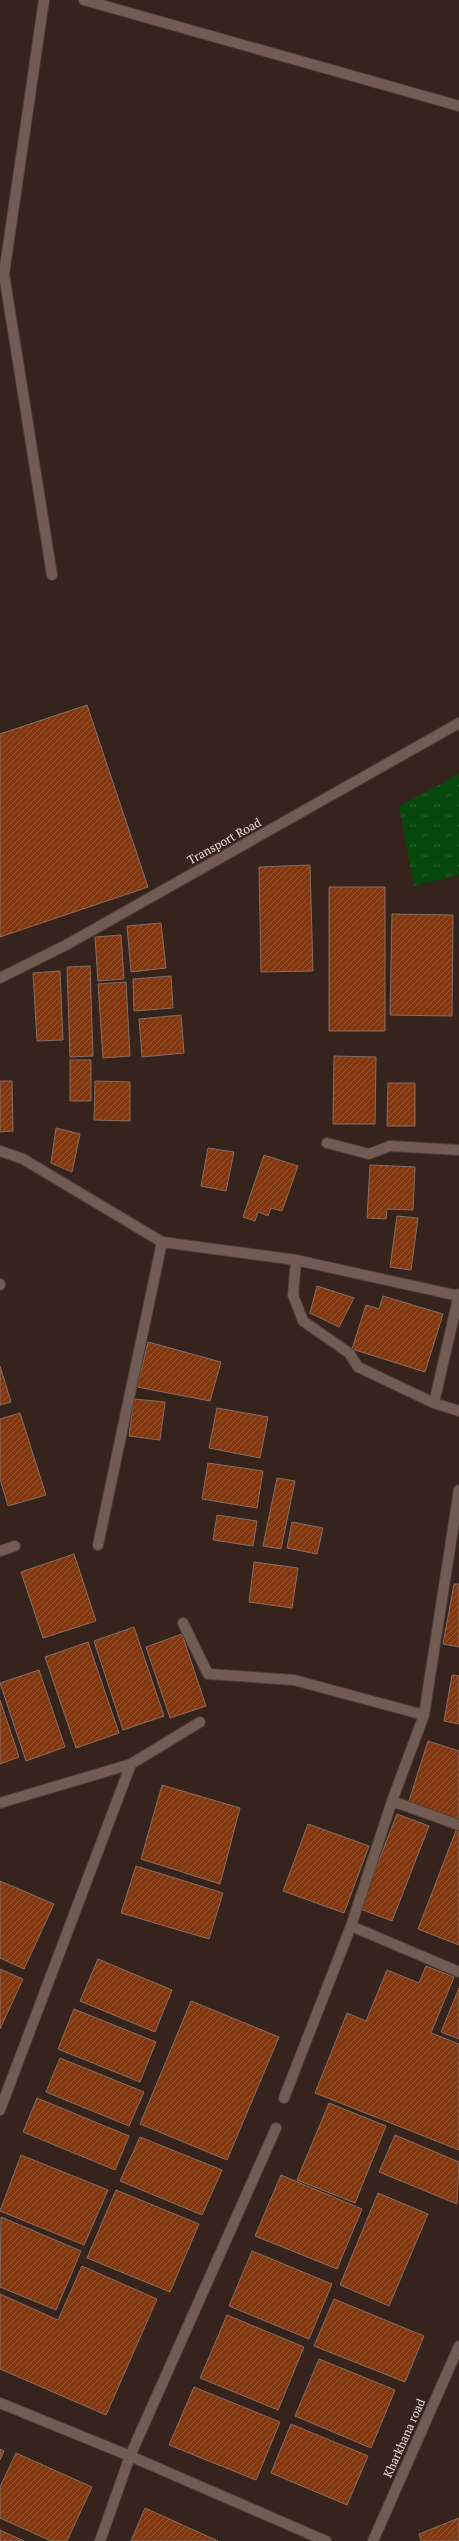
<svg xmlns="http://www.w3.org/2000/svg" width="459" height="2541" font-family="'PT Serif',serif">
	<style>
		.park { fill: url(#park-tufts) }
		.building { fill: url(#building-hatch); stroke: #866e65 }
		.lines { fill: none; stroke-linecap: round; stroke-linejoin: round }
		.service-casing { stroke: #4e3e37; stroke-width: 12 }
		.minor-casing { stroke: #4e3e37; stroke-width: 12 }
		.tertiary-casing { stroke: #4e3e37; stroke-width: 12 }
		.service { stroke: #725b52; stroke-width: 10 }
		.minor { stroke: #725b52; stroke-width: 10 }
		.tertiary { stroke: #725b52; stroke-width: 10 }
		.labels { text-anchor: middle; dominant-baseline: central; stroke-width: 3; stroke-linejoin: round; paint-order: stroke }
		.street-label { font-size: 12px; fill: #e9dcd6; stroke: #36231b }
	</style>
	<defs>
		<pattern id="park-tufts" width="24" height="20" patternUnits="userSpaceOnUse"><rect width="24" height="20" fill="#06470c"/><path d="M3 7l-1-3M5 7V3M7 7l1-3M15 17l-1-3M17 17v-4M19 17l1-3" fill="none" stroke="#2a612f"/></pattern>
		<pattern id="building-hatch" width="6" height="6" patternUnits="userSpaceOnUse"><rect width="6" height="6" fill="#813810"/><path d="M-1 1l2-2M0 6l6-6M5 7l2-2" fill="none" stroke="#935432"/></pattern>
	</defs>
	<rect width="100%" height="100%" fill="#36231b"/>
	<path class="park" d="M459 774V875L414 886 399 806Z"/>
	<path class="building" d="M87 705 148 887 0 937V734Z
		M310 865 313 971 261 972 259 867Z
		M329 887H385V1031H329Z
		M392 914 453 915 452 1016 390 1015Z
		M161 923 166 968 131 972 127 926Z
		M121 935 124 979 98 981 95 937Z
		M90 966 93 1056 70 1057 67 967Z
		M60 971 63 1040 37 1041 33 973Z
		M171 976 173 1008 134 1011 133 979Z
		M126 982 130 1056 103 1058 98 984Z
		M181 1015 184 1053 142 1057 139 1019Z
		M334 1056 376 1057 375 1124H333Z
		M70 1060H91V1101H70Z
		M0 1081H12L13 1131 0 1132Z
		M95 1081 130 1082V1121L94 1120Z
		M388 1083H415V1126H387Z
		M56 1128 80 1134 72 1172 51 1163Z
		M208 1148 234 1152 226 1191 201 1186Z
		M264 1155 298 1166 282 1211 271 1208 268 1216 258 1212 255 1221 243 1217Z
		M370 1165 415 1167 413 1210 387 1209 386 1219 367 1218Z
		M397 1216 418 1218 411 1270 390 1267Z
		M317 1286 354 1298 339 1327 310 1313Z
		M383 1296 443 1314 425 1372 352 1349 366 1305 379 1309Z
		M148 1342 221 1362 210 1401 137 1387Z
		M0 1366 11 1402 0 1405Z
		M134 1399 165 1402 160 1440 129 1436Z
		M217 1408 268 1417 260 1458 209 1448Z
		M20 1413 46 1495 8 1506 0 1479V1419Z
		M208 1463 263 1471 257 1508 202 1499Z
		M277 1478 295 1481 281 1549 263 1546Z
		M217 1515 257 1521 253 1546 213 1540Z
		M292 1522 323 1528 317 1554 287 1548Z
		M74 1554 96 1621 43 1638 21 1572Z
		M254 1562 298 1568 292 1608 249 1602Z
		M454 1584H459V1647L443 1644Z
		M134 1627 164 1716 123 1730 94 1641Z
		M182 1634 206 1706 170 1718 146 1647Z
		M88 1642 119 1733 76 1748 45 1657Z
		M39 1670 65 1747 26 1761 0 1683Z
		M452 1675 459 1676V1724L444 1721Z
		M0 1700 19 1757 0 1764Z
		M428 1741 459 1751V1819L408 1804Z
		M162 1785 240 1808 220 1884 141 1859Z
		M397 1814 429 1826 392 1921 360 1909Z
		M308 1824 369 1846 344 1913 283 1891Z
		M457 1828 459 1829V1945L418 1929Z
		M136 1866 223 1893 209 1939 121 1913Z
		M0 1881 54 1904 24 1969 0 1958Z
		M98 1959 172 1990 155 2032 80 2001Z
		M426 1966 454 1977 431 2033 459 2044V2150L315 2093 347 2013 366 2021 387 1970 419 1983Z
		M0 1969 23 1979 0 2029Z
		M459 1988V2039L441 2032Z
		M191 2001 279 2037 227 2160 140 2124Z
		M74 2009 156 2042 140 2082 58 2049Z
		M60 2058 144 2092 129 2126 46 2092Z
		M37 2098 129 2136 115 2170 23 2132Z
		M329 2103 386 2126 355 2203 297 2180Z
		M395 2135 459 2162 457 2204 379 2172Z
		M140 2137 222 2170 202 2215 120 2181Z
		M21 2155 108 2190 84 2245 0 2211Z
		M281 2175 362 2209 337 2269 255 2236Z
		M116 2190 199 2224 170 2292 87 2258Z
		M378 2193 428 2214 389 2306 340 2285Z
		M1 2217 81 2251 56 2310 0 2287Z
		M252 2251 332 2284 309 2339 229 2306Z
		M82 2266 157 2299 106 2415 0 2369V2294L58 2320Z
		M334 2299 424 2336 405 2382 314 2346Z
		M227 2315 304 2347 278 2410 200 2378Z
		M319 2359 395 2390 371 2448 295 2416Z
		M194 2387 280 2422 256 2480 169 2445Z
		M291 2424 368 2456 347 2505 271 2473Z
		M0 2449 4 2451 0 2460Z
		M16 2453 92 2487 67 2541H51L0 2518V2487Z
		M145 2508 218 2541H131Z
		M459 2518V2541H421L419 2534Z
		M0 2530 24 2541H0Z"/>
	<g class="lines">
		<defs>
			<path id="service" d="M44 0 4 274 52 575
				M84 0 459 106"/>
			<path id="minor" d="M327 1143 369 1154 390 1146 459 1150
				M0 1151 23 1159 162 1242 296 1260 459 1296
				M296 1260 293 1295 303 1321 349 1353 358 1367 434 1403 459 1411
				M0 1285V1284
				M434 1403 459 1294
				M98 1545 162 1242
				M0 1551 15 1546
				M183 1623 208 1674 294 1680 424 1715
				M392 1801 459 1825
				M0 1803 131 1764 200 1722
				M351 1926 459 1972
				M284 2098 351 1926 392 1801 424 1715 459 1490
				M0 2110 131 1764
				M0 2403 130 2456 326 2541
				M100 2541 130 2456 276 2128"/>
			<path id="tertiary" d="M0 978 68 944 459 723
				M373 2541 459 2346"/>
		</defs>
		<use href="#service" class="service-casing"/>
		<use href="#minor" class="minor-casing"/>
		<use href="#tertiary" class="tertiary-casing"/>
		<use href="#service" class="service"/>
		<use href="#minor" class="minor"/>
		<use href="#tertiary" class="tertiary"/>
	</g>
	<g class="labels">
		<g class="street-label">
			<text transform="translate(224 841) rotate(-29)">Transport Road</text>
			<text transform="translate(404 2438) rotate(-66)">Kharkhana road</text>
		</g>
	</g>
</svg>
